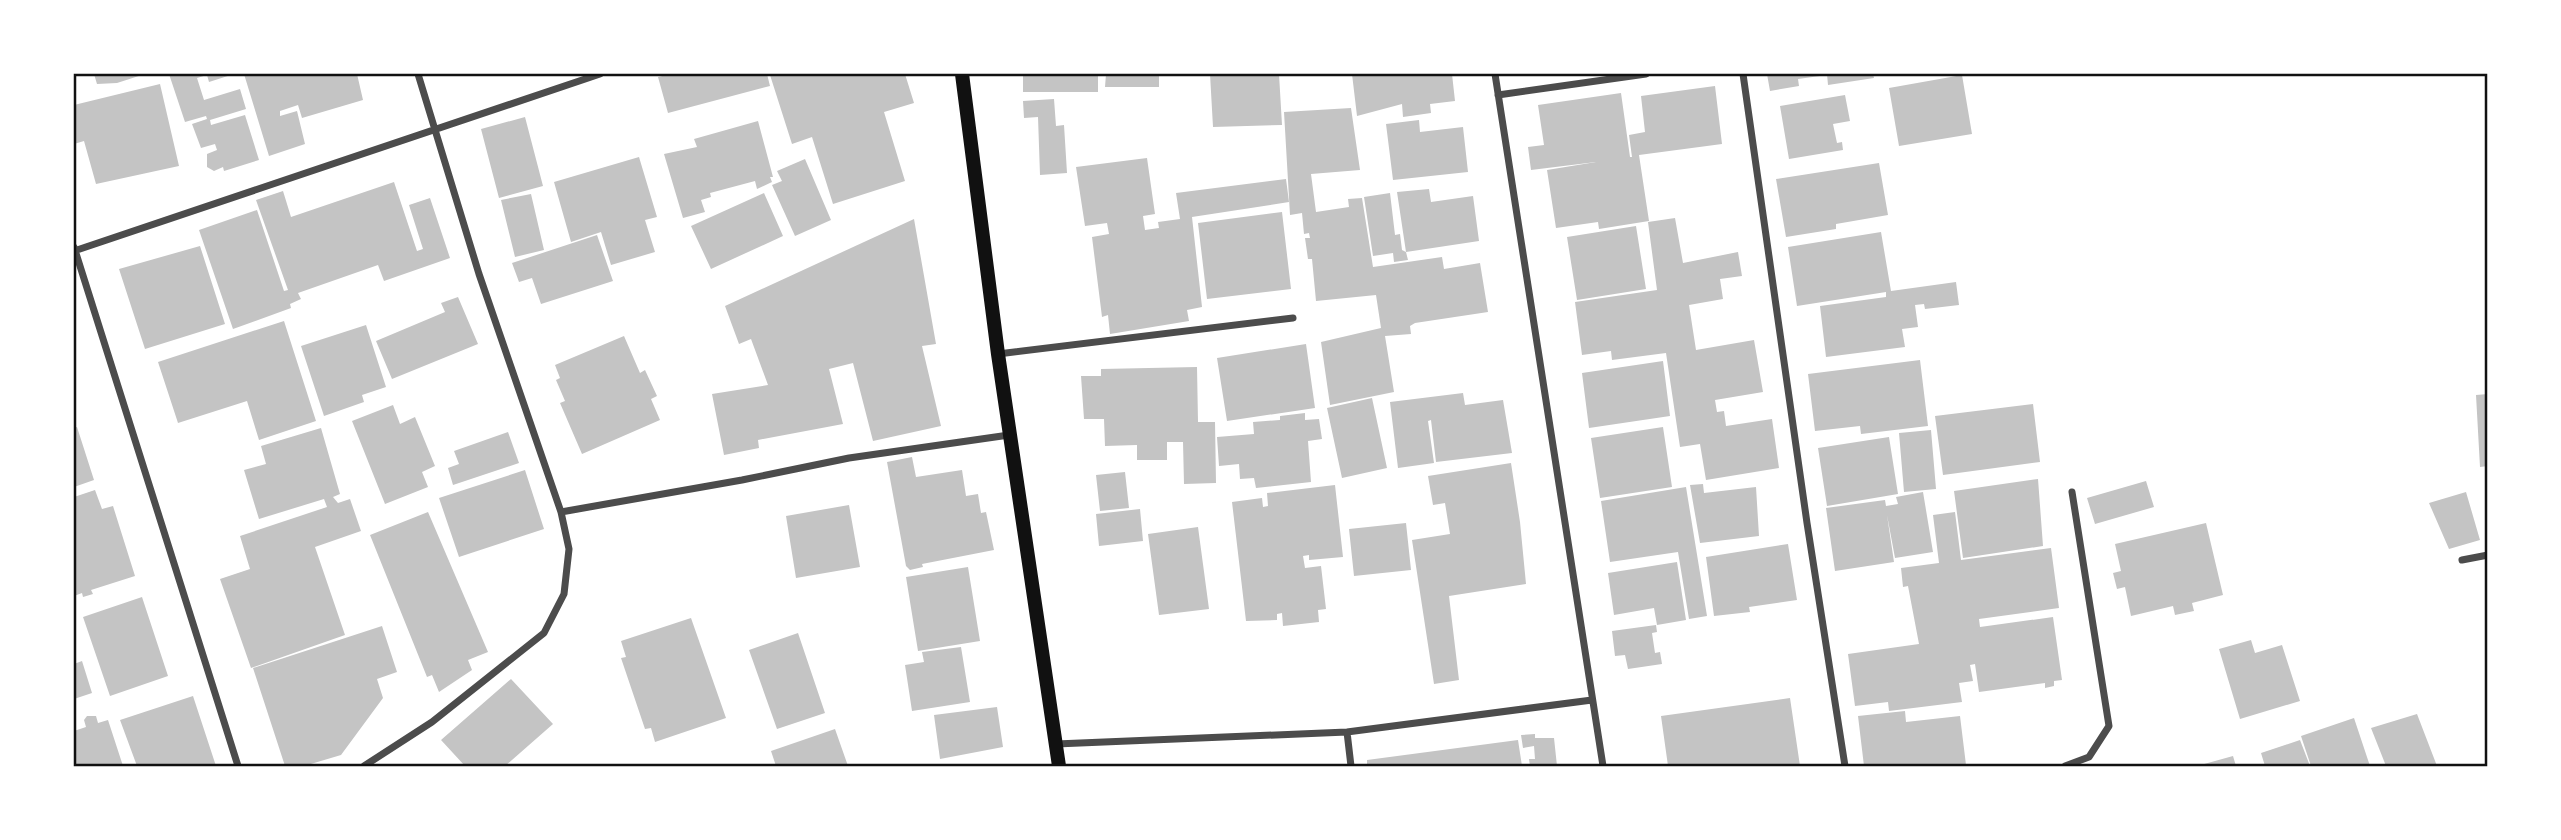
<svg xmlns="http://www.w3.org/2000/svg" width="2561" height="840" font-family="Figtree,sans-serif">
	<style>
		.building { fill: #c4c4c4 }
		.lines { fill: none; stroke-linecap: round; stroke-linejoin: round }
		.minor { stroke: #4c4c4c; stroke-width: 7 }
		.secondary { stroke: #111; stroke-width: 14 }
		.neatline { fill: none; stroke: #111; stroke-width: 2.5 }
	</style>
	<rect width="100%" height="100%" fill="#fff"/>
	<path class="building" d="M94 74H145L117 83 97 84Z
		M169 74H234L209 82 207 75 197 78 204 100 240 89 246 109 210 120 211 125 245 115 259 160 224 171 223 167 214 171 207 167V154L217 150 215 144 201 148 192 124 207 119 206 116 185 122Z
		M244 74H357L363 100 302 118 298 105 280 111V116L297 111 305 144 269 156Z
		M671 74H767L770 86 668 113 658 77Z
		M775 74H905L914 103 884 112 905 181 833 204 812 137 792 144 770 75Z
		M1023 74H1098V92H1023Z
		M1106 74H1159V87H1105Z
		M1210 74H1279L1282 125 1213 127Z
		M1352 74H1452L1455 101 1430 104 1431 113 1403 117 1402 104 1357 116Z
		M1767 74H1827V75L1798 79 1799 86 1770 91Z
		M1827 74H1873L1874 78 1828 85Z
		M1962 75 1972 134 1899 146 1889 88Z
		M160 84 179 166 96 184 84 141 74 144V105Z
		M1715 86 1722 144 1639 155 1649 221 1599 229 1598 222 1556 228 1547 170 1596 162 1531 170 1528 147 1544 145 1538 105 1621 93 1630 157H1632L1629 135 1645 132 1641 96Z
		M1845 95 1850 121 1833 124 1837 143 1842 142 1843 150 1789 159 1780 106Z
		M1054 99 1056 126 1064 125 1067 173 1040 175 1038 117 1024 118 1023 101Z
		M1351 108 1360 170 1311 174 1316 212 1349 207 1348 199 1362 198 1373 267 1442 257 1444 269 1480 263 1488 312 1415 323 1410 326 1411 334 1385 336 1394 392 1330 405 1321 342 1381 328 1376 295 1316 301 1312 259H1308L1305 238H1310L1309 233 1304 234 1302 213 1290 215 1284 112Z
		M525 117 543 186 499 198 481 129Z
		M1419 120 1420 132 1463 127 1468 172 1393 180 1386 124Z
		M758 121 773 177H770L772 182 757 189 755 181 710 193 711 197 701 200 705 212 683 218 664 154 697 147 694 139Z
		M639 157 657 217 645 220 655 252 611 265 601 232 571 242 554 182Z
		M1147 158 1155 214 1143 216 1145 230 1159 228 1158 222 1180 219 1176 193 1286 179 1289 202 1192 217 1202 307 1187 310 1189 321 1110 334 1108 315 1102 317 1092 237 1109 234 1107 223 1085 226 1076 167Z
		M805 159 831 220 795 236 772 185 782 181 777 171Z
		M1879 163 1888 215 1836 224V229L1786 237 1776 179Z
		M394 182 417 251 423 249 409 205 430 198 450 258 384 281 378 265 298 293 301 299 290 304 291 308 233 329 199 230 257 210 284 291 288 290 256 200 283 191 291 217Z
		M1429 189 1431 202 1473 196 1479 241 1406 252 1397 192Z
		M764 193 783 236 711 269 691 226Z
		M1390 193 1395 235 1400 234 1402 250 1406 252 1408 260 1394 262 1393 253 1373 256 1364 197Z
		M531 194 544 250 515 257 501 200Z
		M1282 212 1291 289 1207 299 1198 223Z
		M1675 218 1683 263 1738 252 1742 276 1720 279 1723 299 1689 305 1696 350 1754 340 1763 392 1715 400 1717 412 1724 411 1726 426 1772 419 1779 468 1706 480 1700 444 1680 447 1666 353 1612 360 1611 351 1582 355 1575 302 1657 290 1648 222Z
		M914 219 936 344 922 346 941 426 873 441 853 363 829 369 843 424 758 440 759 448 724 455 712 394 768 385 751 339 739 344 725 306Z
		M1636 226 1646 289 1577 300 1567 237Z
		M1881 232 1891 291 1956 282 1959 305 1925 309 1924 304 1915 305 1918 327 1902 329 1905 347 1826 357 1820 306 1886 297V292L1797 306 1788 247Z
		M597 235 613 281 541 304 532 278 519 282 512 263Z
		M200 246 225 324 145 349 119 269Z
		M458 297 478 344 392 379 376 341 445 312 441 303Z
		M284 321 316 421 259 440 247 401 178 423 158 362Z
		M366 325 386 387 362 395 364 402 324 416 301 346Z
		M624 336 640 373 645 370 657 396 651 399 660 420 582 454 560 403 565 401 556 380 560 378 555 365Z
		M1306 344 1315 408 1227 421 1217 358Z
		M1920 360 1928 426 1861 434 1860 426 1815 431 1808 374Z
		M1663 361 1670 416 1589 428 1582 373Z
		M1197 367 1198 422H1215L1216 483 1184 484 1183 442H1167V460H1137V445L1105 446 1104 419H1084L1081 376H1101V369Z
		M1463 393 1465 405 1503 400 1512 453 1436 462 1431 420 1428 421 1434 463 1398 468 1390 402Z
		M2488 394V466L2480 467 2476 395Z
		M1372 398 1387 468 1342 478 1327 408Z
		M2033 404 2040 462 1943 475 1935 416Z
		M393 405 400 424 415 417 435 466 422 472 428 487 385 504 352 421Z
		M1305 413V420L1319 419 1322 439 1308 441 1311 482 1256 488 1254 478 1240 479 1239 464 1219 466 1217 437 1254 434 1253 422 1280 420V416Z
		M77 427 94 480 74 487V428Z
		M1663 427 1672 487 1600 498 1591 438Z
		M321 428 340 494 333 497 338 503 350 499 361 531 315 547 345 635 251 668 220 579 250 569 240 536 327 507 324 499 259 519 244 470 266 464 261 446Z
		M1931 430 1936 489 1904 492 1899 433Z
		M508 432 519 463 453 485 448 468 459 464 454 451Z
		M1889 437 1898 494 1827 506 1818 448Z
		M912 457 916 477 962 470 966 496 978 494 981 513 986 512 994 550 922 564 923 567 910 570 906 566 887 462Z
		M1511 463 1520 522 1526 584 1449 596 1459 680 1434 684 1412 540 1450 534 1445 503 1433 505 1428 476Z
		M525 470 544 529 459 557 439 498Z
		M1125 472 1129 508 1100 511 1096 475Z
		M2038 479 2043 546 1963 558 1954 491Z
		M2146 481 2154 507 2095 524 2087 498Z
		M1703 484 1704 493 1756 487 1759 536 1700 543 1690 485Z
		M1335 485 1343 557 1309 560V555L1303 556 1305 568 1321 566 1326 609 1318 610 1319 622 1283 626 1282 613 1277 614V620L1246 621 1232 502 1262 498 1263 507 1268 506 1267 493Z
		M1686 487 1707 616 1689 619 1678 552 1610 562 1601 501Z
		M95 490 102 509 113 506 135 576 91 590 93 594 83 597 82 593 74 596V497Z
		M1923 492 1933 552 1895 558 1887 515 1894 562 1835 571 1826 508 1885 500 1886 506 1898 504 1896 497Z
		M2466 492 2480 540 2449 549 2429 503Z
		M849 505 860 567 796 578 786 516Z
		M1140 509 1143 541 1099 546 1096 514Z
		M428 512 488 652 468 660 472 670 439 692 432 675 427 677 370 535Z
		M1955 512 1961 560 2051 548 2059 608 1979 619 1980 627 2053 617 2062 680 2054 681V686L2045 688V683L1979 692 1975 664 1970 665 1973 681 1959 683 1962 702 1889 711 1888 702 1855 706 1848 654 1919 644 1908 586 1903 587 1901 568 1939 563 1933 515Z
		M1406 523 1411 570 1354 576 1349 529Z
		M2206 523 2223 595 2192 603 2194 611 2175 615 2173 606 2131 616 2125 587 2117 589 2113 573 2121 571 2115 544Z
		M1198 527 1209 609 1159 615 1148 534Z
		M1788 544 1797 600 1749 607 1750 612 1714 616 1706 557Z
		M1677 562 1686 620 1657 625 1654 608 1614 615 1608 573Z
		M968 567 980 641 918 651 906 577Z
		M142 597 168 676 110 696 83 617Z
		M691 618 726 718 655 742 651 728 645 729 621 658 626 657 621 641Z
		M1656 625 1657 632 1652 633 1655 653 1660 652 1662 664 1628 669 1625 655 1615 656 1612 631Z
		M382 626 397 672 377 679 383 698 341 755 304 766H285L253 668Z
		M798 633 825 713 777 729 749 650Z
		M2251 640 2255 653 2282 645 2300 701 2240 719 2219 649Z
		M961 647 970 702 912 711 905 665 924 662 922 652Z
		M82 661 92 693 74 699V664Z
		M511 679 553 724 505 766H465L441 740Z
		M193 696 216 766H137L120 720Z
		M1790 698 1800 766H1668L1661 716Z
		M997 707 1003 747 940 759 934 715Z
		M1905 711 1906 722 1960 716 1966 765 1864 766 1858 716Z
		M2417 714 2437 766H2386L2371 728Z
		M87 716H96L98 723 108 720 123 766H74V731L86 727 84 720Z
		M2354 718 2370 766H2311L2301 736Z
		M835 729 848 766H776L771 751Z
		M1535 734V738H1554L1557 766H1530L1529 759H1535L1534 746 1523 748 1521 735Z
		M1518 740 1522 766H1367V760Z
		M2300 740 2310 766H2265L2261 753Z
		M2233 756 2236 766H2197Z"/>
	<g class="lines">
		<path class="minor" d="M1495 74 1603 766
			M1743 74 1807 523 1845 766
			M1498 95 1646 74
			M74 247 238 766
			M74 251 600 74
			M998 354 1293 318
			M561 512 742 480 849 458 1009 435
			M2462 560 2488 555
			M1347 732 1351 766
			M1056 744 1347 732 1592 700
			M364 766 432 722 544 633 564 594 569 549 561 512 479 274 418 74
			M2065 766 2089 757 2109 726 2072 492"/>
		<path class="secondary" d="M962 74 998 354 1059 766"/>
	</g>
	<rect width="2561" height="840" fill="none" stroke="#ffffff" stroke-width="150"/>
	<rect x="75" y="75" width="2411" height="690" class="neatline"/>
</svg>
